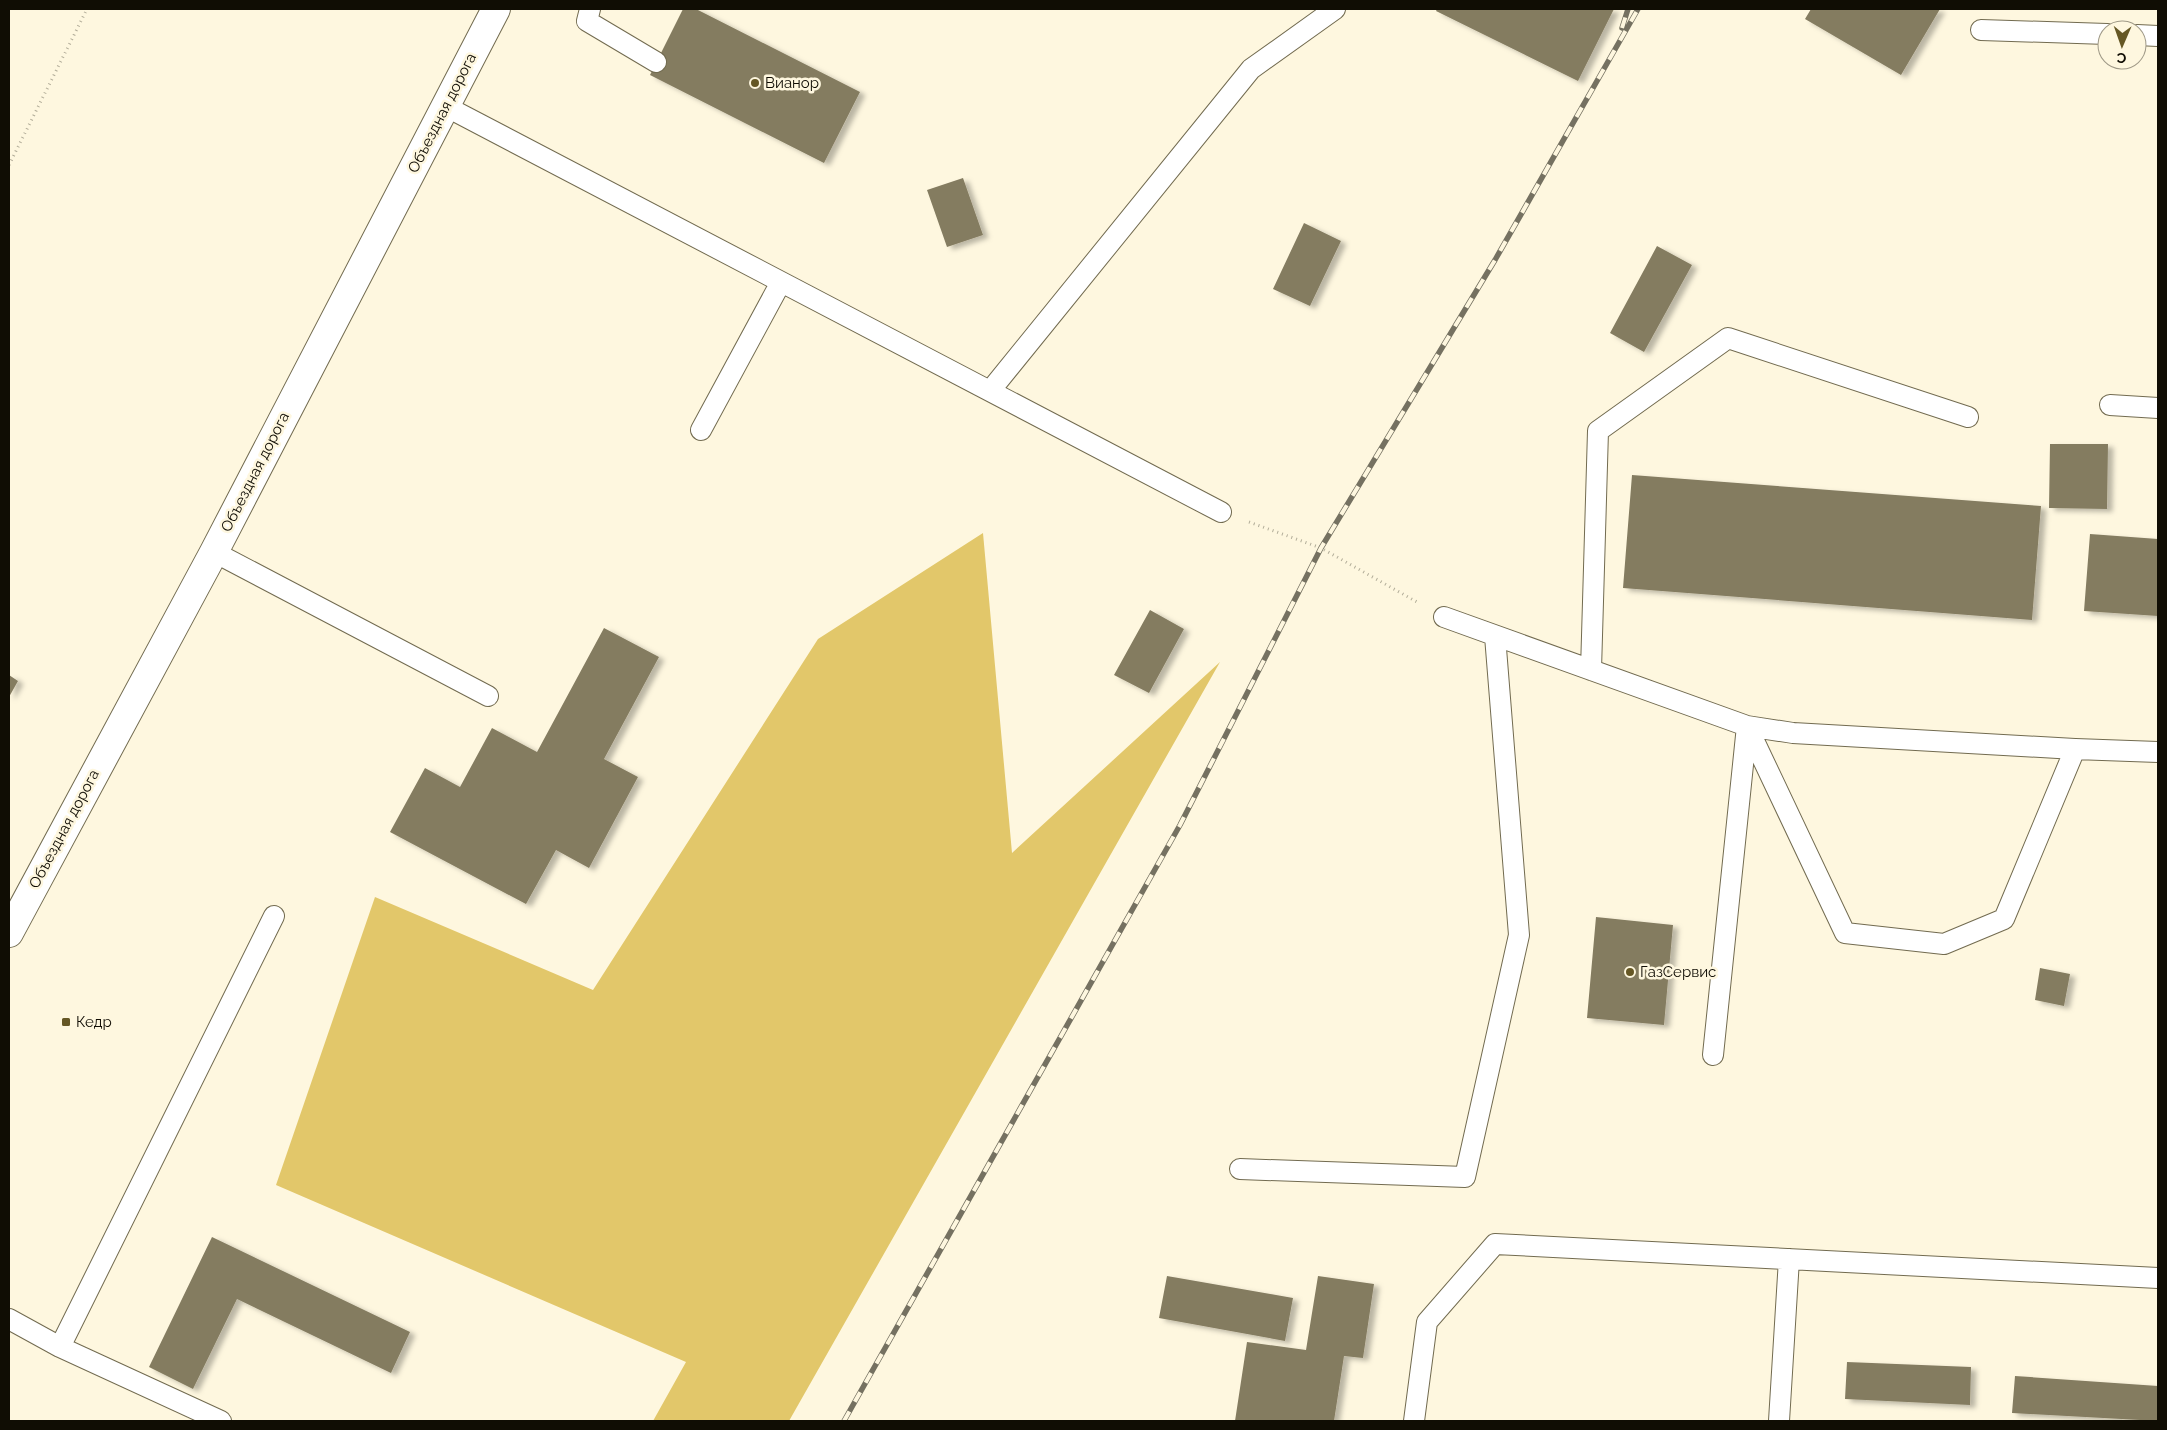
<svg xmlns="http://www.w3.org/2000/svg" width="2167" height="1430" font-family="Raleway,sans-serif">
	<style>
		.forest { fill: #e2c76a }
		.building { fill: #847c61; filter: url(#shadow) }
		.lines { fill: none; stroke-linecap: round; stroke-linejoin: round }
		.service-casing { stroke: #726b50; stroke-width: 22 }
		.primary-casing { stroke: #726b50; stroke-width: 30 }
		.path { stroke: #b2ad99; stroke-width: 3; stroke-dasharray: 1 4; stroke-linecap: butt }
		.service { stroke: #fff; stroke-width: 20 }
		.primary { stroke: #fff; stroke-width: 28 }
		.rail-casing { stroke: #757161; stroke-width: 5.5 }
		.rail { stroke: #fef7df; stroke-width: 4; stroke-dasharray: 11; stroke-linecap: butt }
		.poi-dot { fill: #655724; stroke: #fef7df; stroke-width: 2 }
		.labels { text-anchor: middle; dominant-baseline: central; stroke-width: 5; stroke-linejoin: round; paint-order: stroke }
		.poi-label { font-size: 15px; fill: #100d04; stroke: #fef7df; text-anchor: start }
		.street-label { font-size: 15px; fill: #100d04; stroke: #fef7df }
	</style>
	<defs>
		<filter id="shadow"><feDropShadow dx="5.5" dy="3" stdDeviation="2.5" flood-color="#0004"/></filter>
	</defs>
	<rect width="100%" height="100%" fill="#fef7df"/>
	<path class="forest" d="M983 533 1012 853 1220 662 789 1421H653L686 1362 276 1185 375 897 593 990 818 639Z"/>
	<path class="building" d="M683 9H696L860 92 824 163 650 75Z
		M1437 9H1614L1578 81 1436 11Z
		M1811 9H1940L1901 75 1805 19Z
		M963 178 983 235 947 247 927 190Z
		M1304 223 1341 241 1310 306 1273 289Z
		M1657 246 1692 265 1644 352 1610 333Z
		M2050 444H2108L2107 509 2049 508Z
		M1632 475 2041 506 2032 620 1623 588Z
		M2090 534 2158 539V616L2084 611Z
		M1150 610 1184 629 1149 693 1114 675Z
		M604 628 659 657 604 759 638 777 589 868 556 850 526 904 390 832 425 768 460 787 492 728 537 752Z
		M9 675 18 681 9 697Z
		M1596 917 1673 925 1664 1025 1587 1018Z
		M2040 968 2070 974 2064 1006 2035 1000Z
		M212 1237 410 1332 391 1373 237 1299 193 1389 149 1367Z
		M1167 1276 1293 1298 1285 1341 1159 1318Z
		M1318 1276 1374 1284 1363 1358 1344 1356 1334 1421H1235L1247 1342 1306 1350Z
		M1847 1362 1971 1367 1970 1405 1845 1399Z
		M2015 1376 2158 1386V1421L2012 1413Z"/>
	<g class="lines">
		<defs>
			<path id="service" d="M590 9 587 21 656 62
				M1981 30 2107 34
				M2137 35 2158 36
				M445 106 1221 512
				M990 391 1251 69 1335 9
				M2110 405 2158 408
				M701 430 781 282
				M214 552 488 696
				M1444 617 1747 726 1793 733 2075 749 2158 752
				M1591 670 1598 431 1728 338 1968 417
				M1747 726 1845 933 1944 944 2004 919 2075 749
				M1713 1055 1747 726
				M1240 1169 1465 1177 1519 935 1495 636
				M9 1319 60 1347 221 1421
				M60 1347 274 916
				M1414 1421 1427 1322 1495 1244 2158 1278
				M1779 1421 1789 1259"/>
			<path id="primary" d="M9 933 214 552 496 9"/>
		</defs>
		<use href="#service" class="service-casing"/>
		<use href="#primary" class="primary-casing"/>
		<path class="path" d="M9 165 87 9
			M1249 522 1321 548 1417 602"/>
		<use href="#service" class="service"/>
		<use href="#primary" class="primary"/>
		<defs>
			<path id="rail" d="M1622 28 1628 9
				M844 1421 1180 825 1321 548 1495 260 1638 9"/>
		</defs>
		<use href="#rail" class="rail-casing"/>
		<use href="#rail" class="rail"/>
	</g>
	<g class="poi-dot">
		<circle cx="755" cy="83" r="5"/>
		<circle cx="1630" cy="972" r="5"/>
		<rect x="61" y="1017" width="10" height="10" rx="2.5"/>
	</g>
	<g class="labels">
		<g class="poi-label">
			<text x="765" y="83">Вианор</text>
			<text x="1640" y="972">ГазСервис</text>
			<text x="76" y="1022">Кедр</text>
		</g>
		<g class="street-label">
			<text transform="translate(442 113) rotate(-63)">Объездная дорога</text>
			<text transform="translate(255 472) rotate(-63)">Объездная дорога</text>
			<text transform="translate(64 829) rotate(-62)">Объездная дорога</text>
		</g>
	</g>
	<rect width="2167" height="1430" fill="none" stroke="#100d04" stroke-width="20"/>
	<g transform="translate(2122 45) rotate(182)"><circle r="24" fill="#fef7df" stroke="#9f9987"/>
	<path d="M0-4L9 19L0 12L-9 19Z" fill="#655724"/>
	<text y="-8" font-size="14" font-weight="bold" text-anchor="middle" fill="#100d04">С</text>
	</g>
</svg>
